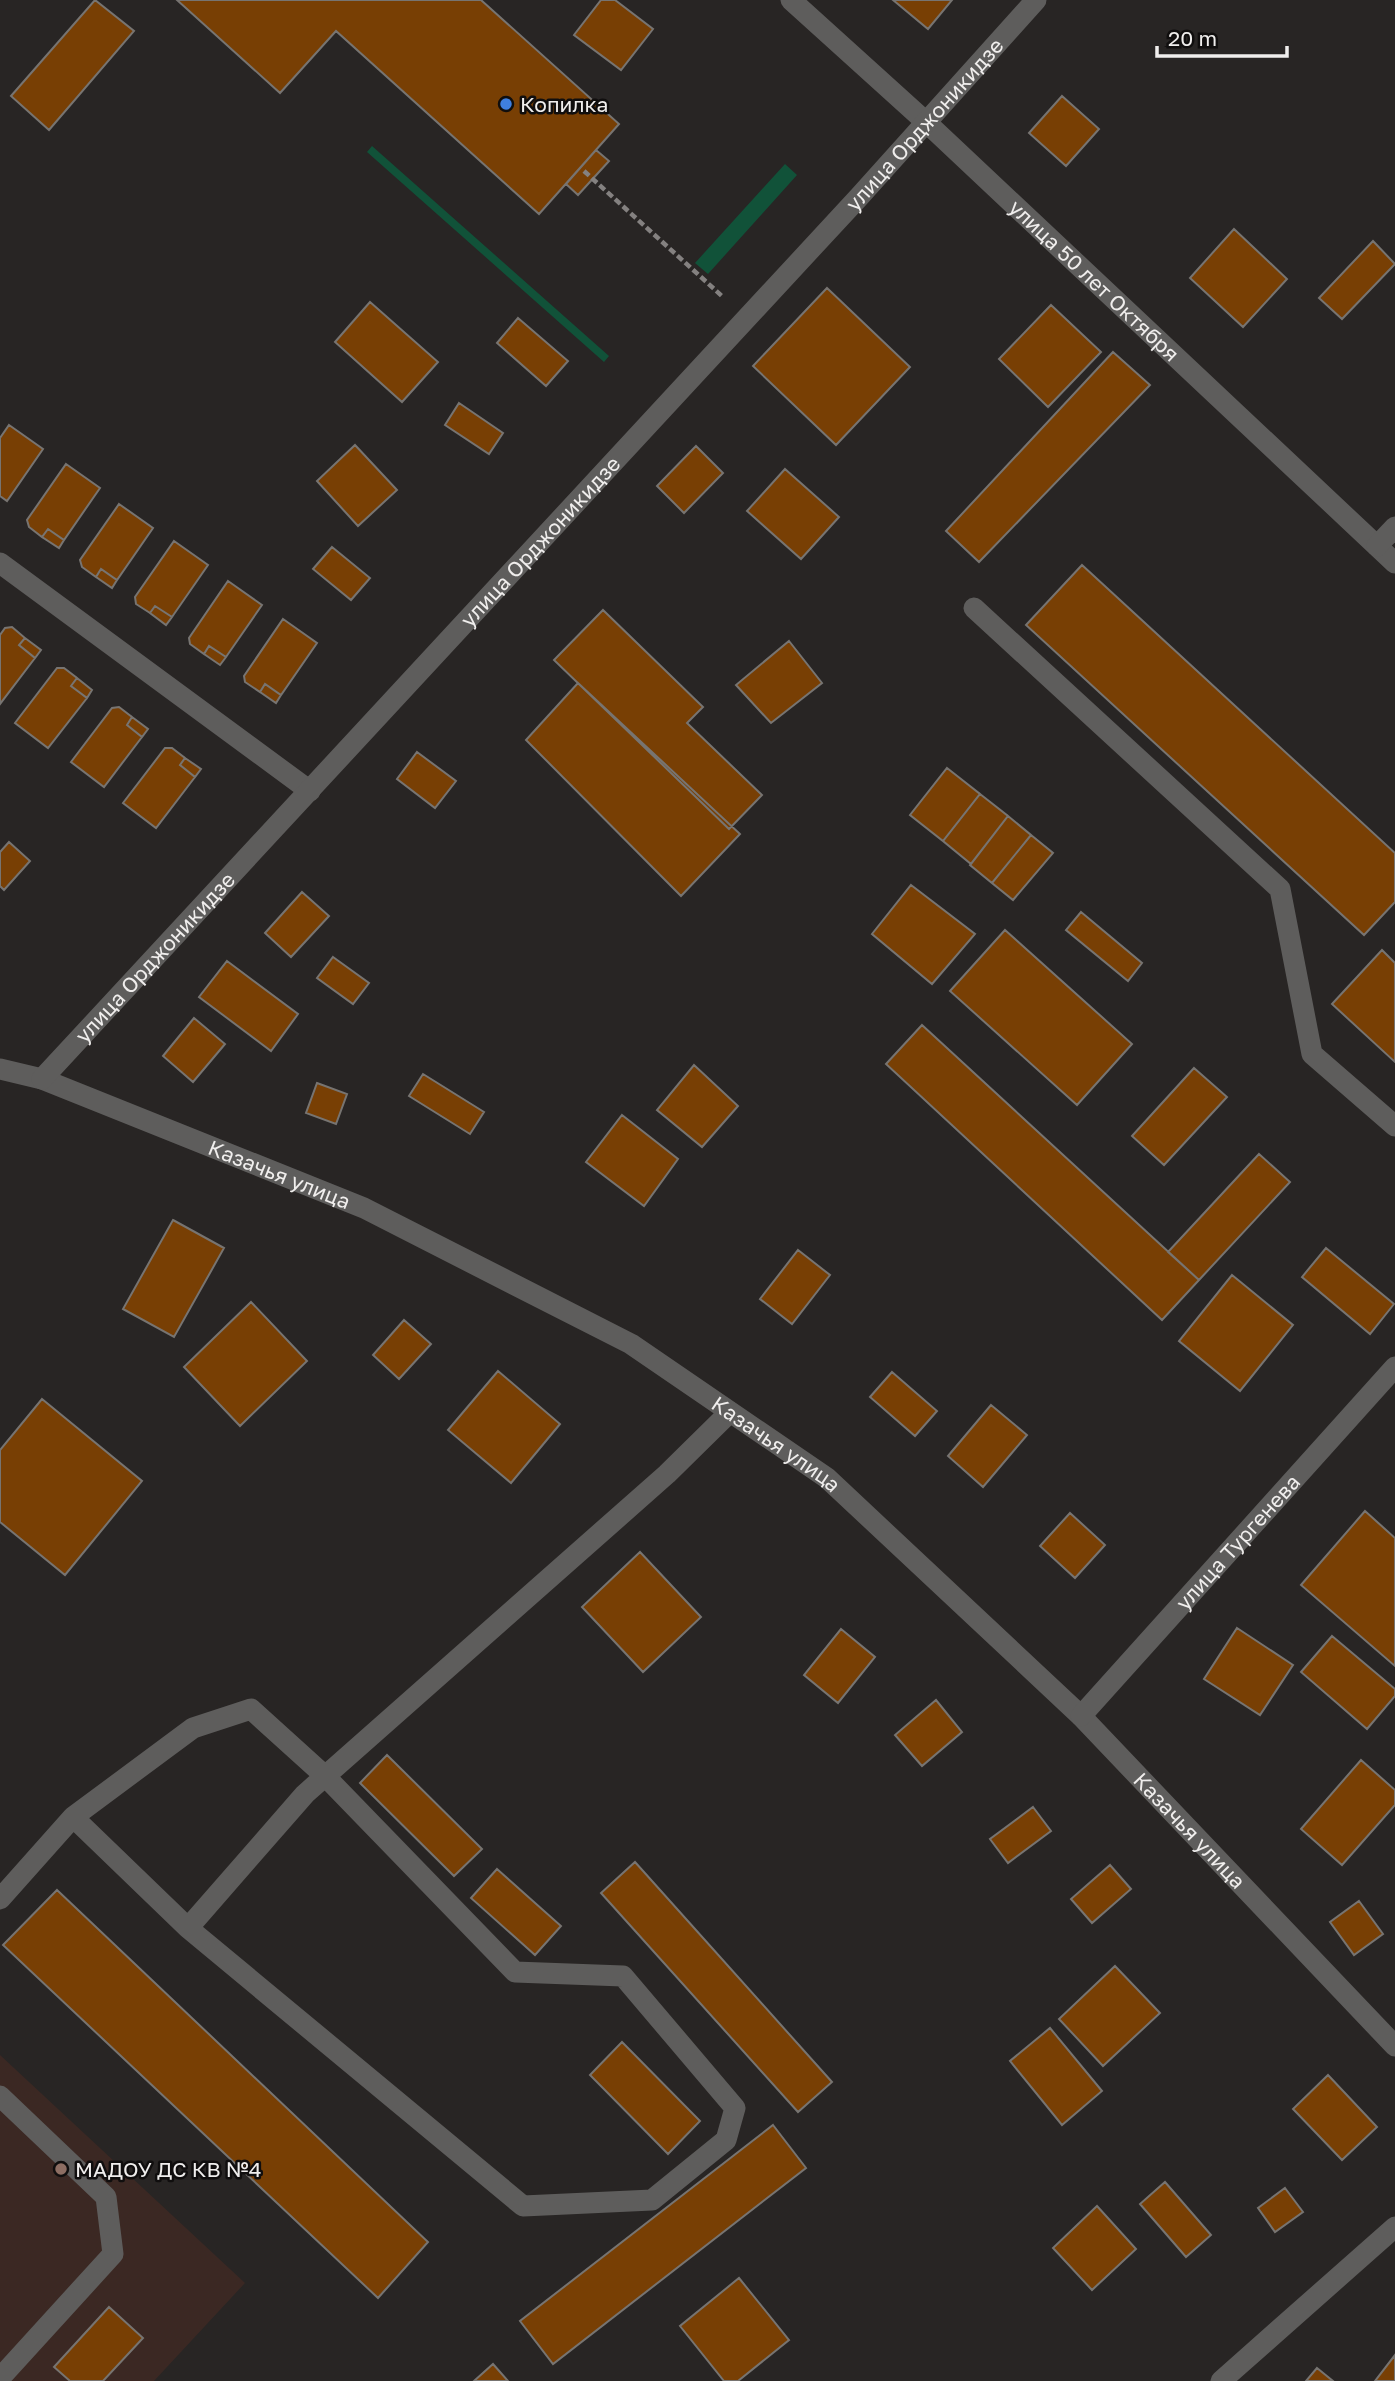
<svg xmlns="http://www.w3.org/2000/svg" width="1395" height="2381" font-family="'Golos Text',sans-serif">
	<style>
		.education { fill: #3b2823 }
		.green { fill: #115239 }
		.building { fill: #783f04; stroke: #777471; stroke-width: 2 }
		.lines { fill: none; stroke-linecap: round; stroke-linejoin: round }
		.path { stroke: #848180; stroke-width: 4.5; stroke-dasharray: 7 3.5; stroke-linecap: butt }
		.lane { stroke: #5e5d5c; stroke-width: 21 }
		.street { stroke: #5e5d5c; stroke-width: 21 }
		.shop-dot { fill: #3f7fe0; stroke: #100e0e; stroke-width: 2.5 }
		.education-dot { fill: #8d6e63; stroke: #100e0e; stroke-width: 2.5 }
		.labels { text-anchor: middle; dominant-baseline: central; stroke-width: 5; stroke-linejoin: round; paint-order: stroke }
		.poi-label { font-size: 21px; fill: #f0eeed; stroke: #100e0e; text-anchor: start }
		.street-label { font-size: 21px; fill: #f0eeed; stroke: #100e0e }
	</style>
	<rect width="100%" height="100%" fill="#282524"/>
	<path class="education" d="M0 2055 245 2283 154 2381H0Z"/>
	<path class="green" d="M372 146 609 356 604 362 367 152Z
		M785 164 797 175 708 274 695 263Z"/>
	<path class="building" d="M95 0 134 31 49 130 11 96Z
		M177 0H481L619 124 539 214 336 31 280 93Z
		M601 0H615L653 29 621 70 574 35Z
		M893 0H952L928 29Z
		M1062 96 1099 129 1066 166 1029 133Z
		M596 150 609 161 578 195 566 184Z
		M1234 229 1287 279 1243 327 1190 278Z
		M1373 241 1395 264 1342 319 1319 298Z
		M827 288 910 367 836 445 753 366Z
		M370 302 438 362 402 402 335 342Z
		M1051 305 1101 352 1048 407 999 359Z
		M518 318 568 361 546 386 497 343Z
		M1113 352 1150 385 979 562 946 531Z
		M459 403 503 433 489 454 445 425Z
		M9 425 43 449 7 501 0 496V438Z
		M355 445 397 490 358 526 317 481Z
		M696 446 723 473 684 513 657 486Z
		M66 464 100 488 64 540 48 529 42 537 29 527 27 520Z
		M785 469 839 517 801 559 747 511Z
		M119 504 153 528 117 580 101 569 96 577 82 567 80 560Z
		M48 529 64 540 59 548 42 537Z
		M174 541 208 565 172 617 155 606 150 613 136 604 135 597Z
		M332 547 370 578 351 600 313 569Z
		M1082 565 1395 853V902L1364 935 1026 625Z
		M101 569 117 580 112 588 96 577Z
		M228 581 262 605 226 657 209 646 204 654 190 644 189 638Z
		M155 606 172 617 166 625 150 613Z
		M603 610 703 707 687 723 762 795 729 829 554 660Z
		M283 619 317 643 281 695 265 684 260 692 245 682 244 676Z
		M12 627 25 638 19 645 35 658 0 704V635L5 628Z
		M25 638 41 650 35 658 19 645Z
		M789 641 822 683 771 723 736 685Z
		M209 646 226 657 220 665 204 654Z
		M57 668H64L77 678 71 686 87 698 48 748 15 723Z
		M77 678 92 690 87 698 71 686Z
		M578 683 740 834 681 896 526 740Z
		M265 684 281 695 276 703 260 692Z
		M119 707 132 717 127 725 142 737 104 787 71 762 112 708Z
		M132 717 148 729 142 737 127 725Z
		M165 748H172L185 758 180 765 195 777 156 828 123 803Z
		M417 752 456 781 435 808 397 779Z
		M185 758 201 769 195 777 180 765Z
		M947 768 980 794 943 841 910 815Z
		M980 794 1008 816 971 864 943 841Z
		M1008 816 1031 835 992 883 970 865Z
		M1031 835 1053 853 1013 900 992 883Z
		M9 842 30 861 4 890 0 886V852Z
		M911 885 975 934 932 984 872 934Z
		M302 892 329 916 291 957 265 933Z
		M1081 912 1142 963 1128 981 1066 930Z
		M1005 930 1132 1044 1077 1105 950 991Z
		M1382 950 1395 963V1062L1332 1004Z
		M333 957 369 983 353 1004 317 978Z
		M227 961 298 1014 271 1051 199 997Z
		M194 1018 225 1044 193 1082 163 1056Z
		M922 1025 1199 1280 1162 1320 886 1064Z
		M694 1065 738 1106 702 1147 657 1110Z
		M1194 1068 1227 1097 1164 1165 1132 1136Z
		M423 1074 484 1112 470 1134 409 1096Z
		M317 1083 347 1094 336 1124 306 1113Z
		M622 1115 678 1159 644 1206 586 1162Z
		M1259 1154 1290 1182 1199 1280 1168 1252Z
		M173 1220 224 1248 174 1337 123 1309Z
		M1326 1248 1394 1304 1370 1334 1302 1277Z
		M798 1250 830 1275 792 1324 760 1299Z
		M1232 1275 1293 1325 1240 1391 1179 1341Z
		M251 1302 307 1361 240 1426 184 1367Z
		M404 1320 431 1344 399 1379 373 1355Z
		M498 1371 560 1424 511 1483 448 1430Z
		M892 1372 937 1411 915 1436 870 1397Z
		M42 1399 142 1481 65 1575 0 1522V1450Z
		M991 1405 1027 1435 983 1487 948 1456Z
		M1365 1511 1395 1538V1666L1301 1585Z
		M1070 1513 1105 1545 1075 1578 1040 1546Z
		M640 1552 701 1617 643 1672 582 1607Z
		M1237 1628 1293 1665 1260 1715 1204 1679Z
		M841 1629 875 1657 838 1703 804 1675Z
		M1332 1636 1395 1689V1696L1367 1729 1301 1672Z
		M936 1700 962 1732 922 1766 895 1735Z
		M387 1755 482 1849 454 1876 360 1783Z
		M1361 1760 1395 1790V1805L1342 1865 1301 1829Z
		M1033 1807 1051 1831 1008 1863 990 1839Z
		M635 1862 832 2082 798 2112 601 1893Z
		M1110 1865 1131 1889 1092 1923 1071 1899Z
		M497 1869 561 1926 535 1955 471 1898Z
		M57 1890 428 2242 378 2298 3 1945Z
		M1359 1901 1383 1934 1354 1955 1330 1922Z
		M1115 1966 1160 2013 1103 2066 1059 2019Z
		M1050 2028 1102 2091 1062 2125 1010 2061Z
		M622 2042 700 2121 668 2154 590 2075Z
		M1328 2075 1377 2127 1342 2160 1293 2109Z
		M773 2125 806 2168 553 2364 520 2321Z
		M1165 2182 1211 2235 1186 2257 1140 2204Z
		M1285 2188 1303 2212 1275 2232 1258 2208Z
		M1097 2206 1136 2249 1092 2290 1053 2248Z
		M739 2278 789 2340 738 2381H724L680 2326Z
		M109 2307 143 2338 103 2381H70L54 2367Z
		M1395 2355V2381H1375Z
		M493 2364 508 2381H474Z
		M1317 2368 1333 2381H1306Z"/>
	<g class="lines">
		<path class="path" d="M584 171 723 297"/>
		<path class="lane" d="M0 563 310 791
			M974 608 1280 889 1312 1054 1395 1126
			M73 1817 193 1728 251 1709 325 1776 515 1972 623 1976 735 2108 726 2140 652 2200 523 2206 188 1928
			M0 1899 73 1817 188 1928 305 1794 667 1474 730 1412
			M0 2096 106 2197 113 2254 0 2378"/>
		<g class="street">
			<path id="s1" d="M791 0 927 123 1395 563"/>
			<path d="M1377 546 1395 527"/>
			<path id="s2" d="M0 1069 42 1079 364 1208 631 1344 827 1478 1081 1716 1395 2046"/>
			<path id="s3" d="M42 1079 859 197 1036 0"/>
			<path id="s4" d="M1081 1716 1395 1367"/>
			<path d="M1221 2381 1395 2227"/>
		</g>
	</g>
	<circle class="shop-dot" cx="506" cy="104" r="7"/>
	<circle class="education-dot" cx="61" cy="2169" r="7"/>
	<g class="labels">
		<g class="poi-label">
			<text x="520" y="104">Копилка</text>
			<text x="75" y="2169">МАДОУ ДС КВ №4</text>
		</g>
		<g class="street-label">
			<text stroke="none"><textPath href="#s3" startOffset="1300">улица Орджоникидзе</textPath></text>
			<text stroke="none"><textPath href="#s1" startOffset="413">улица 50 лет Октября</textPath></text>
			<text stroke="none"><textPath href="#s3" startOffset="733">улица Орджоникидзе</textPath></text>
			<text stroke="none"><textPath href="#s3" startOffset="166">улица Орджоникидзе</textPath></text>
			<text stroke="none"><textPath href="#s2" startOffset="299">Казачья улица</textPath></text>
			<text stroke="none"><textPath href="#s2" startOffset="866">Казачья улица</textPath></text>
			<text stroke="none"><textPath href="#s4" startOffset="234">улица Тургенева</textPath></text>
			<text stroke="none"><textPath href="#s2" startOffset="1433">Казачья улица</textPath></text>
		</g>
	</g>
	<path d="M1157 46v10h130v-10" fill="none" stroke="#f0eeed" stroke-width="3.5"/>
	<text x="1168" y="46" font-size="21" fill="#f0eeed" stroke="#100e0e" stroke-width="5" paint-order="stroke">20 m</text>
</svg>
